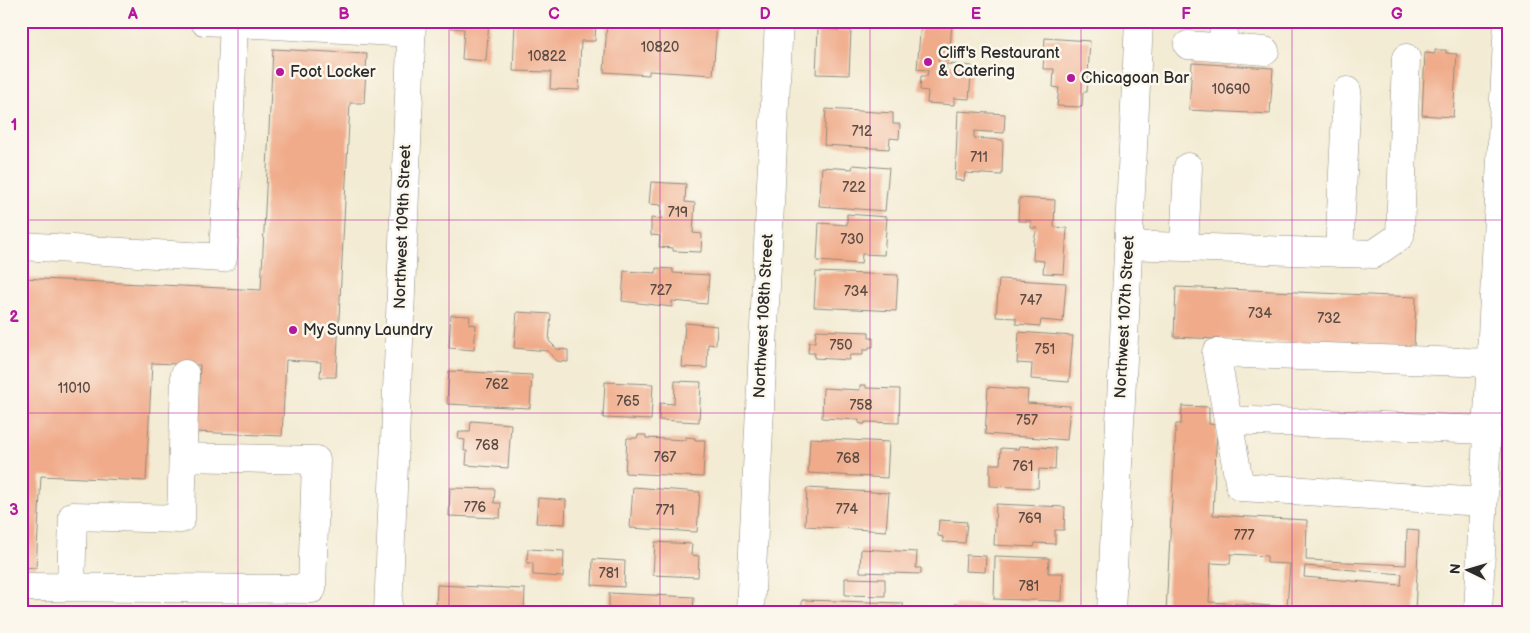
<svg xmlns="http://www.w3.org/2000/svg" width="1530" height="633" font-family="'Balsamiq Sans',sans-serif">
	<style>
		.building { fill: #f0ab8a; fill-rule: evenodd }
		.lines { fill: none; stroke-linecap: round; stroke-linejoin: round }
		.minor-casing { stroke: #8f8b7f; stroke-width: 29 }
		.minor { stroke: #fff; stroke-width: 28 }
		.grid { fill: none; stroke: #b5179e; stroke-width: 1; stroke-opacity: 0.55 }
		.poi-dot { fill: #b5179e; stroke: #fbf7ec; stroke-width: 2 }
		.labels { text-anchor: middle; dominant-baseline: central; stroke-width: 5; stroke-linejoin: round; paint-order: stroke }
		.number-label { font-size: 14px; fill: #5c4b43 }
		.poi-label { font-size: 16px; fill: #2b2b2b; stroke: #fbf7ec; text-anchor: start }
		.street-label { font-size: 16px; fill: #2b2b2b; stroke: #fbf7ec }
		.neatline { fill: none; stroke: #b5179e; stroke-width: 2 }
		.grid-label { font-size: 16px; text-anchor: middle; font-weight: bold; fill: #b5179e }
	</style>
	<rect width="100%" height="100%" fill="#fbf7ec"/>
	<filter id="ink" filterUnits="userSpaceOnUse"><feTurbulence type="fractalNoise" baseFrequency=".02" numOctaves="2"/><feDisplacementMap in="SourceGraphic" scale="10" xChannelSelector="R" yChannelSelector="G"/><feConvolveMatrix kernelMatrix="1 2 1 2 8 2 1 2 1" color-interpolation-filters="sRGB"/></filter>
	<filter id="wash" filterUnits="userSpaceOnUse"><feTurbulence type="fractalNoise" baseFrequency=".0096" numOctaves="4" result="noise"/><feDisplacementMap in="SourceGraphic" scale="20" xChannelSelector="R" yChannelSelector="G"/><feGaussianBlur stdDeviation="1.12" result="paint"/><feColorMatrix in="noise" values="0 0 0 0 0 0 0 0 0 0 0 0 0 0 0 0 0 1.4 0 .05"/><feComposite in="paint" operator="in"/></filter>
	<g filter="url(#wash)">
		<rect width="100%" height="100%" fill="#f3ebd3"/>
		<g id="blocks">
			<path class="building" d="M451 21H489L486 61 462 59 464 29 451 28Z
				M515 21H596L595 41H581L579 90 550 89 551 72 513 71Z
				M607 21 717 23 713 75 649 71V75L604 72Z
				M921 22 952 24 949 59 939 58 938 68 946 69V64L972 66 969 99 954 98V105L927 103 928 91 920 90 921 76H927L928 70 917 69Z
				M818 29 851 31 849 75 816 74Z
				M1045 38 1090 41 1087 92H1083L1082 107 1057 106 1059 88 1053 87 1054 69H1043Z
				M273 49 367 54 364 103H350L336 377H320L321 362 286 360 282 436 196 432 200 365 152 363 146 481 41 476 36 568 21 567V278L261 290Z
				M1435 50H1446V53L1457 54 1453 117 1422 115 1425 53 1435 54Z
				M1192 63 1273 68 1270 114 1189 110Z
				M826 109 893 113V124H900L899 139 890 138 889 149 824 145Z
				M958 111 1005 114 1004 133 974 131V138L1003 140 1002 175 965 173 964 181 955 180Z
				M853 165 889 168 885 211 819 206 822 167 852 169Z
				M651 182 686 184 685 202 695 203 693 233 702 234 701 252 673 251V248L659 247 660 236 651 235V218L661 219V205L649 204Z
				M1019 198 1055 200 1054 227 1067 228 1064 274 1043 273 1044 261 1033 260 1034 240 1037 228H1031V221H1018Z
				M847 214 887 217 884 255 862 254 861 264 817 261 819 223 847 225Z
				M656 268 673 269V273L709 275 707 304 672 301V307L622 301 624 271 656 273Z
				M816 272 898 275 896 311 814 307Z
				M999 279 1066 283 1063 322 1041 320 1040 326 1016 324V318L996 317Z
				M1176 287 1416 297 1414 348 1174 337Z
				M517 312 551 314 549 341 557 349 568 350V362L556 361 548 351 514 348Z
				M451 315 470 316 469 324 476 325 474 350 449 348Z
				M685 323 717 326 716 345 708 344 707 368 682 367Z
				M816 330 869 332V338H873V347H869V350H863V355H850L849 360 814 358 815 353H808L809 342H815Z
				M1019 332 1073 336 1069 382 1031 379 1032 364 1017 363Z
				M449 371 532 375 530 408 447 404Z
				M675 381 701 382 699 422 659 420 660 403 674 404Z
				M605 382 653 384 651 420 603 418Z
				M860 385H866V388L900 389 899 423 865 422V424H862L859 423V420L822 418 823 388 860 390Z
				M988 387 1028 390 1027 403 1070 406 1067 440 985 434Z
				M1182 406 1209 407V424L1217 425 1213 515 1307 520 1306 560 1406 565 1407 530 1419 531 1415 612H1166L1176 424H1181ZM1231 554 1267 556V563L1290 564 1287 607 1209 602 1211 563 1230 564ZM1305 566 1402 574 1401 585 1304 577Z
				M471 421 511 424 508 468 466 465 467 451H464L465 440 458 439 459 432H470Z
				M638 435H646V438L686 440V437L695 438V440H705L703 477 625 473 627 438H637Z
				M810 438 889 442 887 478 808 473Z
				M1019 446 1056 448 1055 470 1039 469 1038 488 990 486V464H1000L1001 448 1018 449Z
				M633 487 700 492 697 532 630 528Z
				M450 488 495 489 494 503H501L500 518 449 516Z
				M807 488 889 493 886 531 805 526Z
				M538 498 566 500 565 524 536 523Z
				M996 504 1065 507 1064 530H1055V544L1035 543 1034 547 994 545Z
				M939 520 967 522 965 543 943 542V537L938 536Z
				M655 542 692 544 691 555 699 556 698 577 653 575Z
				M528 549 564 551 563 577 533 575V563H527Z
				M861 549 917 552 916 568H921V574L860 572Z
				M966 555 986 556 985 572 965 571Z
				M995 556 1049 558 1048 573H1063L1062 601 994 599Z
				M593 559 625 561 624 587 592 585Z
				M845 578 885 579V596L845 595Z
				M437 585 525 589 524 612H436Z
				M609 593 694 597 693 612H609Z
				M802 600 903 603V612H802Z
				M955 604 1056 610V612H954Z"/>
		</g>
	</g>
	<g filter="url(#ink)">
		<use href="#blocks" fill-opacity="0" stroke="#8f8b7f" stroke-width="1"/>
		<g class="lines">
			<defs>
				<path id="minor" d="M204 21 411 33
					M1188 45 1265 51
					M1223 48 1224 21
					M1128 245 1374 254 1400 236 1406 58
					M21 246 223 258 234 23
					M1184 247 1188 167
					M1339 253 1347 91
					M1228 420 1487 430
					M1483 502 1240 487 1216 353 1491 363
					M21 587 312 589 316 460 183 457
					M71 587 73 516 181 519 185 374
					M388 612 412 21
					M750 612 779 21
					M1111 612 1139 21
					M1478 612 1508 21"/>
			</defs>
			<use href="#minor" class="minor-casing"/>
			<use href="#minor" class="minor"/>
		</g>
	</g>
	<path class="grid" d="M238 21V612M449 21V612M660 21V612M870 21V612M1081 21V612M1292 21V612M21 220H1509M21 413H1509"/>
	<g class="poi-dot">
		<circle cx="928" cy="62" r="5"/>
		<circle cx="280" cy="72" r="5"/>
		<circle cx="1071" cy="78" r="5"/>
		<circle cx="293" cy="330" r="5"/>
	</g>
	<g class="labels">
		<g class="number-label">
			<text x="660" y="47">10820</text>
			<text x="547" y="56">10822</text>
			<text x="1231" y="89">10690</text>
			<text x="862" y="131">712</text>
			<text x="979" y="157">711</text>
			<text x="854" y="187">722</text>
			<text x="678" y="212">719</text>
			<text x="852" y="239">730</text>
			<text x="661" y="290">727</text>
			<text x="856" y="291">734</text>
			<text x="1031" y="300">747</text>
			<text x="1260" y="313">734</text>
			<text x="1329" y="318">732</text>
			<text x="841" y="345">750</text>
			<text x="1045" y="349">751</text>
			<text x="497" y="384">762</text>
			<text x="74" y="388">11010</text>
			<text x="628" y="401">765</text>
			<text x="861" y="405">758</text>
			<text x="1027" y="420">757</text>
			<text x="487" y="445">768</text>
			<text x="665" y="457">767</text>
			<text x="848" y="458">768</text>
			<text x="1023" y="466">761</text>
			<text x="475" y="507">776</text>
			<text x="847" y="509">774</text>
			<text x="665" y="510">771</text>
			<text x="1030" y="518">769</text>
			<text x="1244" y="535">777</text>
			<text x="609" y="573">781</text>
			<text x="1029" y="586">781</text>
		</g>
		<g class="poi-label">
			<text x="938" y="53">Cliff's Restaurant<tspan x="938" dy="18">&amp; Catering</tspan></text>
			<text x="290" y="72">Foot Locker</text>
			<text x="1081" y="78">Chicagoan Bar</text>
			<text x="303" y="330">My Sunny Laundry</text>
		</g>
		<g class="street-label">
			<text transform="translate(403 227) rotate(-88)">Northwest 109th Street</text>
			<text transform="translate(764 316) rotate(-87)">Northwest 108th Street</text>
			<text transform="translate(1125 317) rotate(-87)">Northwest 107th Street</text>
		</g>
	</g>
	<rect width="1530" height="633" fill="none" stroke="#fbf7ec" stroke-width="55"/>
	<g transform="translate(1468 570) rotate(275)" stroke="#fbf7ec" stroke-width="4" paint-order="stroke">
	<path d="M0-4L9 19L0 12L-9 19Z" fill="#2b2b2b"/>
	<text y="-8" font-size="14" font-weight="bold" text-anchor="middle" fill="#2b2b2b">N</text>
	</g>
	<rect x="28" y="28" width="1474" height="578" class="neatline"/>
	<g class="grid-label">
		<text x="133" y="19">A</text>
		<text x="344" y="19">B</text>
		<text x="554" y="19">C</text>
		<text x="765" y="19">D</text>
		<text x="976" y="19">E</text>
		<text x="1186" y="19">F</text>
		<text x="1397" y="19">G</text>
		<text x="14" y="130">1</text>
		<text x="14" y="322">2</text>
		<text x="14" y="515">3</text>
	</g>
</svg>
